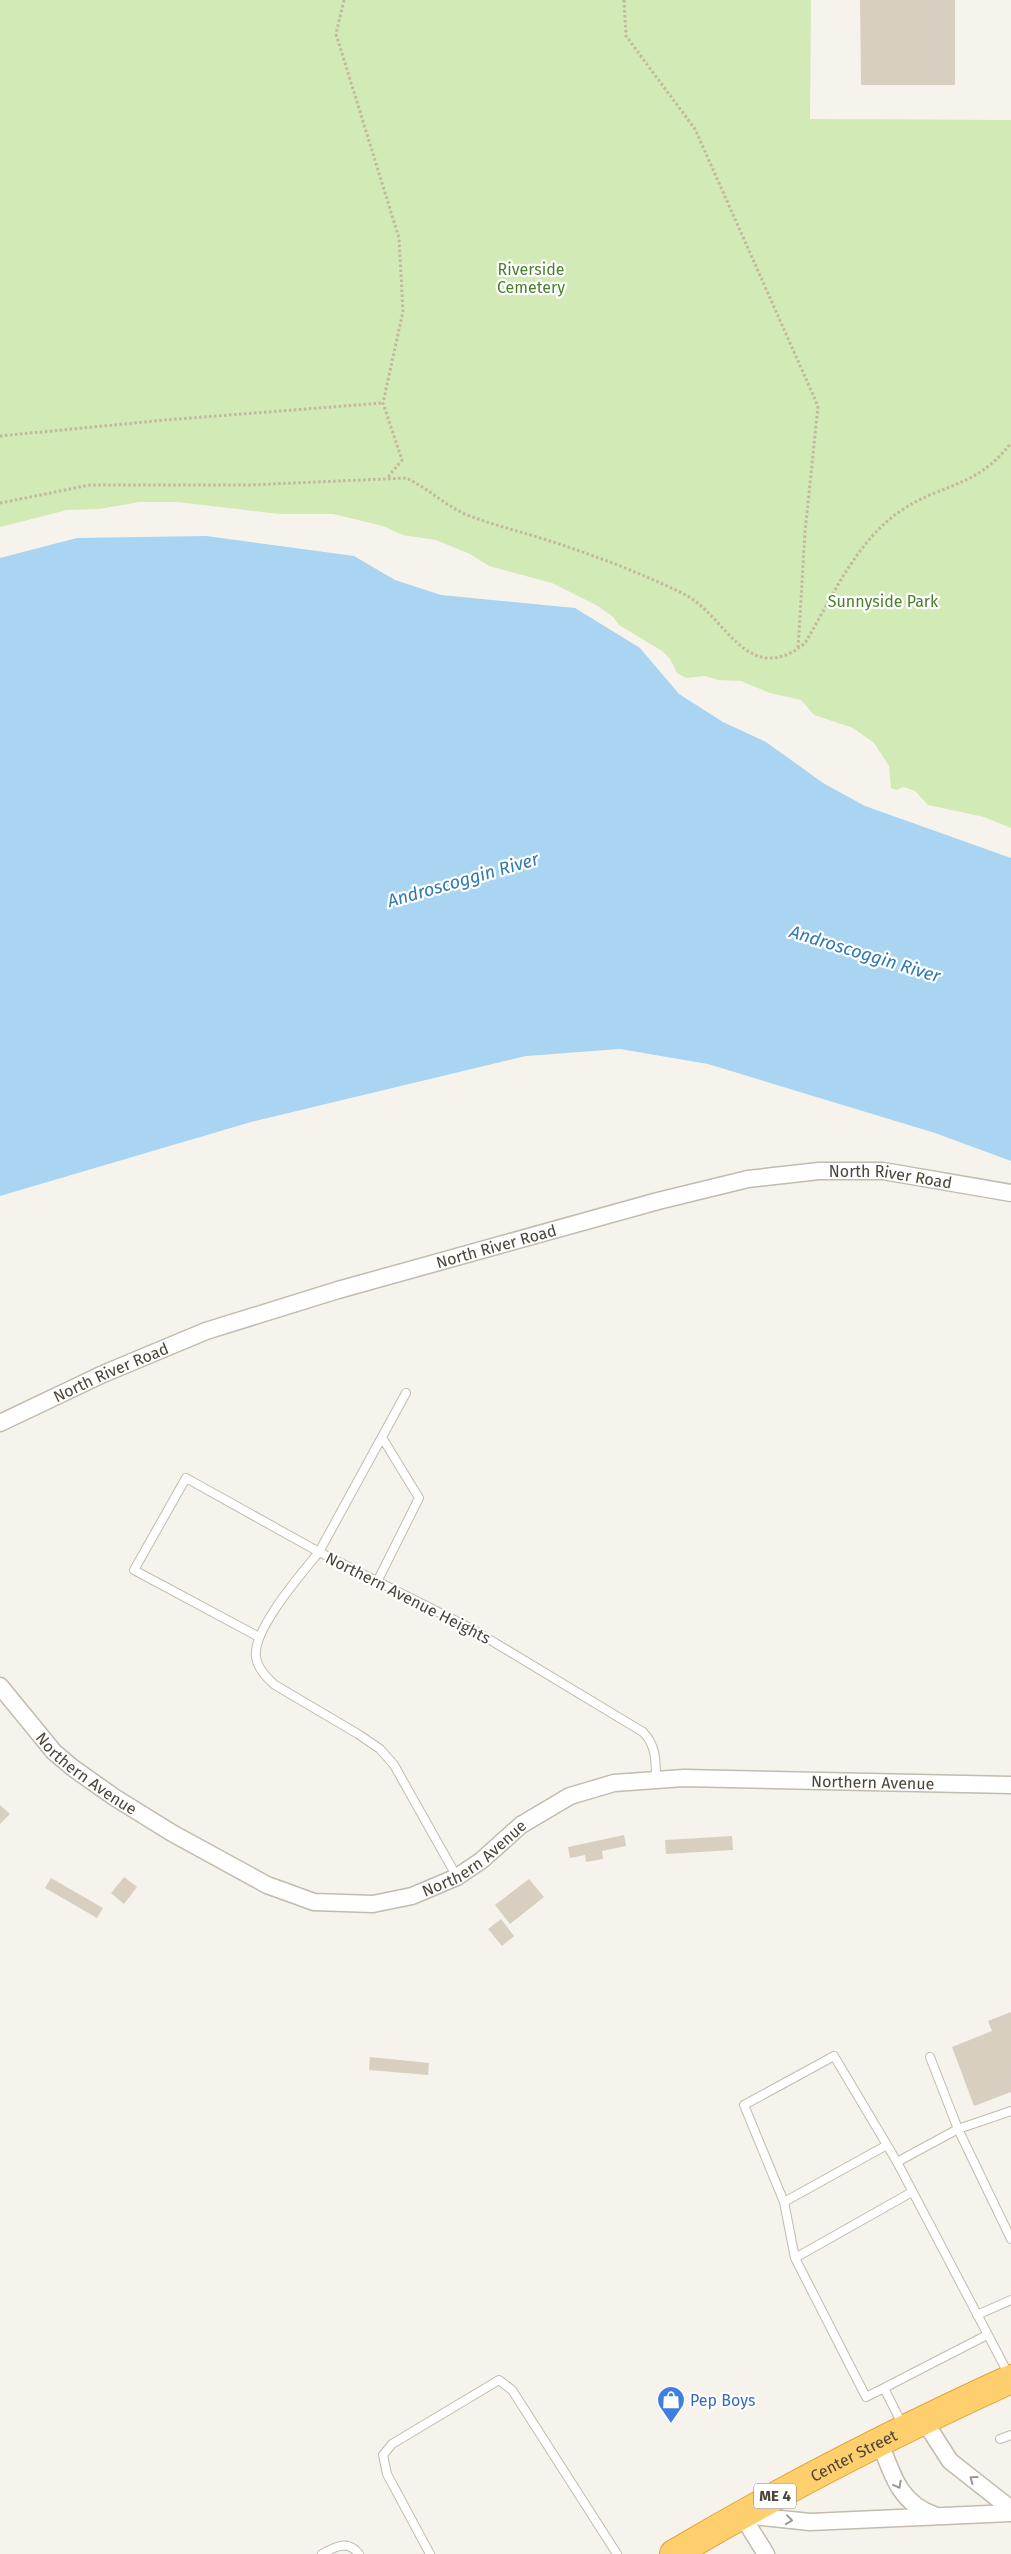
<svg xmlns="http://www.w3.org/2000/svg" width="1011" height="2554" font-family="'Fira Sans',sans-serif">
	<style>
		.green { fill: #d2eab5 }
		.water { fill: #a9d4f2 }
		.building { fill: #d8cfc1 }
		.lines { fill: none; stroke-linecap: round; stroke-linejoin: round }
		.lane-casing { stroke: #c2bbae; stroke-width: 10 }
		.street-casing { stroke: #c2bbae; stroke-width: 19 }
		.highway-casing { stroke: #e0a43c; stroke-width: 30 }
		.path { stroke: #c4b79f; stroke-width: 3; stroke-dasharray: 2.5 2.5; stroke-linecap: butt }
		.lane { stroke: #fff; stroke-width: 8 }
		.street { stroke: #fff; stroke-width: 16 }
		.highway { stroke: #ffcf6e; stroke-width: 28 }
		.oneway { stroke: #9c9892 }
		.labels { text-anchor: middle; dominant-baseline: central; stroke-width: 4.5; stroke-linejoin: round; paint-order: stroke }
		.shield { fill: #fff; stroke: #817c74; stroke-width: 1 }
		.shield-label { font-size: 15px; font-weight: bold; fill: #4b4439 }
		.park-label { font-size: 16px; fill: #4a7f2a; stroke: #fff }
		.street-label { font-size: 16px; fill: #4b4439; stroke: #fff }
		.shop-label { font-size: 16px; fill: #366cbe; stroke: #fff; text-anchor: start }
		.water-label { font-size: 18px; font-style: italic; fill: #2e7ab2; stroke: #fff }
	</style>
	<rect width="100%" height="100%" fill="#f6f3ec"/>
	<path class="green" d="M0 0H811L810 119 1011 120V828L984 817 928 805 915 791 903 787 897 790 891 788 889 766 874 743 853 728 814 715 801 700 770 693 741 681 719 680 704 676 686 678 677 673 670 659 662 651 619 625 613 617 598 606 552 583 489 566 470 554 436 540 403 535 383 526 333 514H280L177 502H140L99 509 67 510 0 527Z"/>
	<path class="water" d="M206 536 354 556 395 580 441 595 575 608 640 648 679 694 723 722 766 742 823 783 865 806 1011 858V1161L935 1133 708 1064 620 1049 526 1056 251 1122 0 1196V558L77 538Z"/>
	<path class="building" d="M860 0H955V85H861Z
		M0 1805 10 1814 0 1824Z
		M624 1835 626 1846 602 1851 603 1859 586 1862 585 1855 570 1858 568 1847Z
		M732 1836 733 1850 666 1854 665 1840Z
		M124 1877 137 1887 124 1904 111 1893Z
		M51 1878 103 1908 97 1918 45 1888Z
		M529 1879 544 1897 510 1924 495 1905Z
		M501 1919 514 1936 502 1946 488 1929Z
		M1011 2012V2092L974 2106 952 2047 992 2031 988 2021Z
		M370 2057 429 2063 428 2075 369 2070Z"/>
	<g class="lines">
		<defs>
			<path id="lane" d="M377 1582 419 1498 383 1439
				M259 1637 134 1570 186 1478 319 1552 406 1393
				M457 1877 394 1765 380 1749 358 1734 275 1685C266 1677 258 1669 256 1657 252 1630 302 1573 319 1552L472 1629 643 1732C656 1745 656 1761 656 1779
				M930 2057 958 2129 897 2162 1009 2375
				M1011 2111 958 2129 1011 2239
				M897 2162 887 2145 784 2202 795 2258 912 2192
				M784 2202 744 2105 834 2056 887 2145
				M795 2258 866 2397 884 2388
				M977 2315 1011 2300
				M903 2426 884 2388 987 2335
				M1000 2439 1011 2435
				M322 2554C336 2546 348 2540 359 2554
				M430 2554 387 2474 383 2455 392 2444 499 2380 512 2390 617 2554"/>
			<g id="street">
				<path id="s1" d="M0 1423 103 1374 206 1331 338 1290 658 1201 748 1179 819 1171H883L1011 1193"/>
				<path id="s2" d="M0 1686 54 1752 73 1768 114 1797 172 1833 267 1885 314 1902 373 1904 412 1896 457 1877 482 1860 521 1825 570 1796 614 1783 684 1778 1011 1785"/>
				<path d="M923 2419 950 2461 1011 2509"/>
				<path d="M879 2440C892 2473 898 2502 934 2515"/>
				<path d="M741 2514 766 2554"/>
				<path d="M743 2515 810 2522 1011 2513"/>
			</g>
			<g id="highway">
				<path id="s3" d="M674 2554C783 2489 895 2432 1011 2379"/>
			</g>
		</defs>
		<use href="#lane" class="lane-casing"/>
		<use href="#street" class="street-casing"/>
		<use href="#highway" class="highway-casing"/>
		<path class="path" d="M344 0 336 34 399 238 403 311 383 403 402 460 388 477
			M624 0 626 36 695 129 818 406 805 532 798 649
			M0 436 165 420 383 403
			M0 503 90 485H250L406 478C427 487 444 505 467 515 496 526 522 532 550 541 596 556 641 573 684 594 710 607 730 643 753 654 772 663 790 656 805 643 832 598 855 543 899 512 940 483 976 489 1011 443"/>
		<use href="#lane" class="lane"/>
		<use href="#street" class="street"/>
		<use href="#highway" class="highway"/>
	</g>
	<defs><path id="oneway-chevron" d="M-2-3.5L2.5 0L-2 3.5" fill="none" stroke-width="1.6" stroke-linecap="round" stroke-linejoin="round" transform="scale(1.25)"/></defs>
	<g class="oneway">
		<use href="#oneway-chevron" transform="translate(973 2479) rotate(-144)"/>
		<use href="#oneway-chevron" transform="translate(898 2485) rotate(61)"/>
		<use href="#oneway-chevron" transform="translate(789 2520) rotate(7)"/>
	</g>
	<defs>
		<symbol id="shop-pin" viewBox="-11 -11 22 30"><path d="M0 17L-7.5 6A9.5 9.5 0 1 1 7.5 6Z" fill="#3f7fe0" stroke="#fff"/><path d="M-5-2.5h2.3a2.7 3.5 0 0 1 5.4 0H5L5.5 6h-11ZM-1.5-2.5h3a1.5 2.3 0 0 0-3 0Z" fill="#fff"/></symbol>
	</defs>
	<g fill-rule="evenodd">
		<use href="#shop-pin" x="655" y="2384" width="32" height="43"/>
	</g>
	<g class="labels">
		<rect class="shield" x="754" y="2483.5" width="42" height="25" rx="4"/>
		<g class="shield-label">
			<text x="775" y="2496">ME 4</text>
		</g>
		<g class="park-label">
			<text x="531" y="269">Riverside<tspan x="531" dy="18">Cemetery</tspan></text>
			<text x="883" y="601">Sunnyside Park</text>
		</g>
		<g class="street-label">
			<text stroke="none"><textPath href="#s1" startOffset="932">North River Road</textPath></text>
			<text stroke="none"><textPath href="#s1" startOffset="528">North River Road</textPath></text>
			<text stroke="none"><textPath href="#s1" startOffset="122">North River Road</textPath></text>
			<text transform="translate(408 1598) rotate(27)">Northern Avenue Heights</text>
			<text stroke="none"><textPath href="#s2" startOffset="124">Northern Avenue</textPath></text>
			<text stroke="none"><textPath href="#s2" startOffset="979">Northern Avenue</textPath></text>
			<text stroke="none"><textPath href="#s2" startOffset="559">Northern Avenue</textPath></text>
			<text stroke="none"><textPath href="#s3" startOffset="205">Center Street</textPath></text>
		</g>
		<g class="shop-label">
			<text x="690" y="2400">Pep Boys</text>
		</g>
		<g class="water-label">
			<text transform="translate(463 880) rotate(-16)">Androscoggin River</text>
			<text transform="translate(865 954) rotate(17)">Androscoggin River</text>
		</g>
	</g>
</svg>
